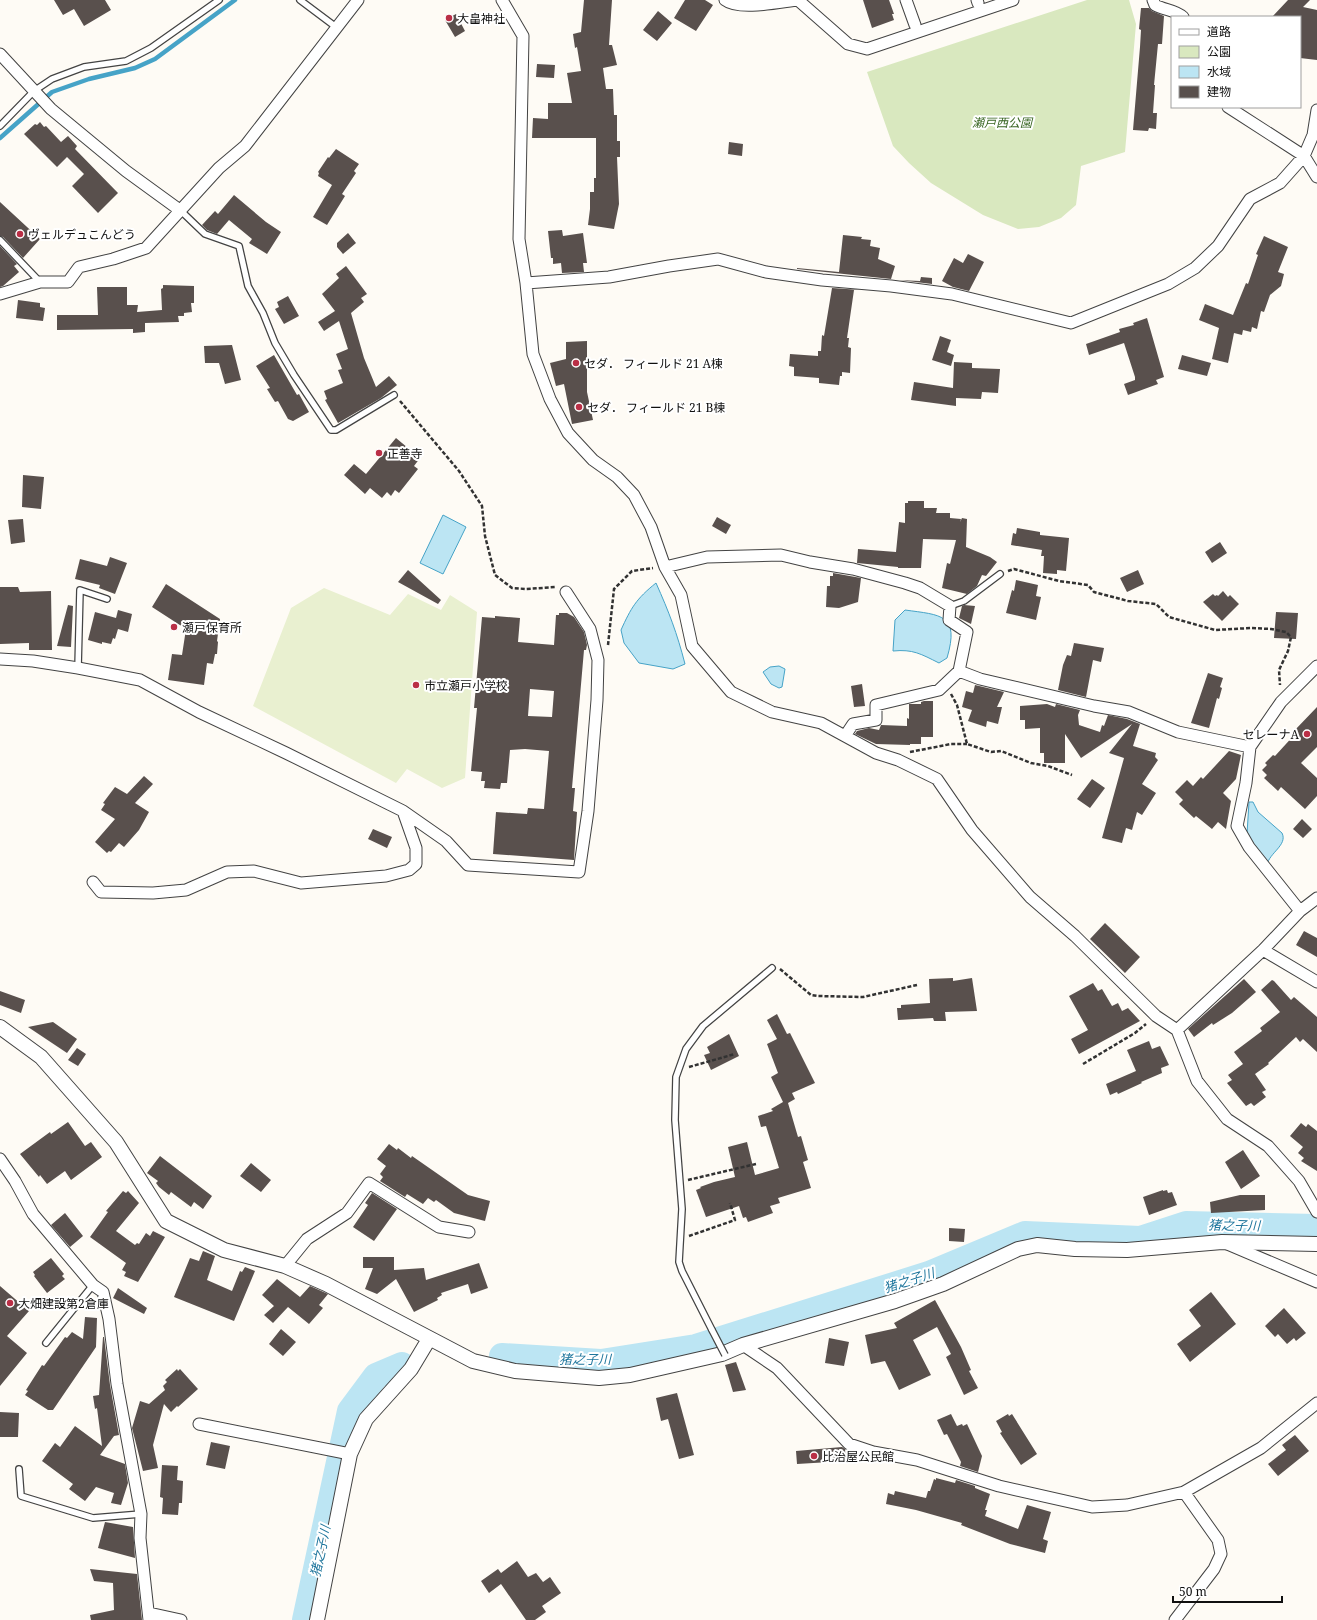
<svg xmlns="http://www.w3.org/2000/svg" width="1317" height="1620" font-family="'Noto Serif','Noto Sans JP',serif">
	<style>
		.green { fill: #d9e8bf }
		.pitch { fill: #e9f0d0 }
		.water { fill: #bce5f3; stroke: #46a3c7 }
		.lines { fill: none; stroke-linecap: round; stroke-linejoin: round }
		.stream { stroke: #46a3c7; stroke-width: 4.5 }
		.river { stroke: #bce5f3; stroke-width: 26 }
		.building { fill: #59504d; fill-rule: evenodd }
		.service-casing { stroke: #434343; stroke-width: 8 }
		.minor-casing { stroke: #434343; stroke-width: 13 }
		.tertiary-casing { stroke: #434343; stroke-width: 16 }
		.path { stroke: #323232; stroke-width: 2.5; stroke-dasharray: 4 2; stroke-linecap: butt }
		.service { stroke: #fff; stroke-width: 5.5 }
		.minor { stroke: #fff; stroke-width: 11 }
		.tertiary { stroke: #fff; stroke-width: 14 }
		.service-bridge-casing { stroke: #434343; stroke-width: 8; stroke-linecap: butt }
		.service-bridge { stroke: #fff; stroke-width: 5.5 }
		.poi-dot { fill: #ba2f46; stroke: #fff; stroke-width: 1.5 }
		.labels { text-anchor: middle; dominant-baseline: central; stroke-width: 4; stroke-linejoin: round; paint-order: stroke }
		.poi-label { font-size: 12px; fill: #101010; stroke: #fff; text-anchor: start }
		.park-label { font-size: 12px; font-style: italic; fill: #396623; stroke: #fff }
		.water-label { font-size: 13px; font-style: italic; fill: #1f769d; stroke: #fff }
	</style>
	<rect width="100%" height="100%" fill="#fefbf5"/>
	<path class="green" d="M1087 0H1129L1136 24 1125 152 1081 166 1076 205 1061 218 1039 227 1018 229 983 215 931 183 909 163 893 146 867 72Z"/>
	<path class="pitch" d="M324 588 390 615 408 594 441 610 450 595 477 612 465 778 442 788 407 769 396 783 253 706 291 608Z"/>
	<path class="water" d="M443 515 466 527 443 574 420 563Z
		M656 583C669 612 677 633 685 664L673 669 639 663 624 643 621 630C631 608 636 599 656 583Z
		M905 610C941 615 960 614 947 658L939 663C921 654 913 649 893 651L895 620Z
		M779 666 785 669 782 687 779 688 771 684 763 672 770 667Z
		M1249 802H1253L1258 812 1282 833C1288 845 1269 853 1267 865L1247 834Z"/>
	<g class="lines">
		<path class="stream" d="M0 138 52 92 89 79 135 68 155 59 235 0"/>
		<path class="river" d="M502 1356 601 1362 696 1347 929 1274 1025 1234 1140 1239 1186 1224 1317 1227
			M305 1620 350 1411 376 1376 402 1365"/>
	</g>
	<path class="building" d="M54 0H105L111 10 84 26 74 9 63 15Z
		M584 0H612L609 45H612L617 65 603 68 606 89H613L614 115H617V141H620V157H617L619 204 614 229 588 225 590 209V192H594V178H596V138H532L533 118 548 119V103H572L567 73 581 71 577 47 575 48 573 34 581 32Z
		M685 0H705L713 5 696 31 674 18Z
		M863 0H889L894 14H892L894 20 872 28Z
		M1288 0H1310L1303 7 1317 10V60L1300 58V17H1272Z
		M1141 8H1149L1152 11 1164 16 1162 44H1158L1154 85H1155L1153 113H1157L1156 129 1149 128 1148 131 1133 130 1140 47 1141 30 1139 29Z
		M658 11 672 23 657 41 643 30Z
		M456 14 465 31 455 37 445 20Z
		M537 64 555 65 554 78 536 77Z
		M40 122 44 127 46 126 61 142 68 136 77 146 75 149 118 193 98 213 72 186 84 174 67 157 57 167 24 134 35 124 37 125Z
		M729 142 743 144 742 156 728 154Z
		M336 149 359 164 354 171 356 173 342 194 345 196 327 225 313 217 332 185 318 176 319 173 318 172 328 157 329 158Z
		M234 195 266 222 281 232 267 254 249 243 252 239 229 220 217 234 207 230 202 225 215 211 218 214Z
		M0 202 40 239 23 258 3 237 0 236Z
		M562 230 563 236 583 233 587 263H583L584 272 562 273 561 263 553 264V258H551L548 231Z
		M348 233 356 243 343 254 337 247V243Z
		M843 235 862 237 861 239 871 240 870 246 880 248 878 259 895 266 891 279 797 269V268L839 272Z
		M1264 236 1288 247 1278 272 1284 274 1281 286 1270 295 1264 312 1261 311 1257 329 1252 327 1251 332 1243 330 1242 335 1234 333 1228 363 1212 359 1219 328 1199 320 1205 304 1233 315 1246 283 1248 284 1258 255 1256 254Z
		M0 246 17 264 14 266 19 272 3 286 0 287Z
		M968 254 984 262 969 291 953 287 942 281 954 258 963 263Z
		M346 266 367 294 361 298 364 302 351 313 364 358 376 387 389 376 397 385 381 398 338 423 325 400 327 399 324 391 343 383 338 370 342 369 336 354 348 349 339 321 324 331 318 322 335 311 322 294 339 278 336 274Z
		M921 277 932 278V284L899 280 920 281Z
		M163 285 194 286V303H191L192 312 184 313V316H178L179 322 145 323V332L133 333V329L57 330V315H98L97 287H127V305H138L137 312 162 310 161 289 163 288Z
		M832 288 861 290H854L847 338H849L848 347 851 348 850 373 842 372V376H840L839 385 819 383V378L794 376V367L789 366 790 354 818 356V351H821L822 335 824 336Z
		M288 296 299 316 284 324 275 309 279 307 277 302Z
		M18 300 40 303V307L45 308 43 321 16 318Z
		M1147 318 1164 377 1156 380 1158 384 1128 395 1124 384 1135 380V377L1124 343 1089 355 1086 344 1120 332 1119 329 1134 325 1133 323Z
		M940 336 951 340 947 352 954 355 951 366 932 360Z
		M587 341V392L593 420 572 424 564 384 556 386 550 363 566 359V342Z
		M232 345 241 380 225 384 219 363H205L204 346Z
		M274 355 297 395 299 394 309 412 293 421 288 419 278 401 275 402 267 389 270 388 256 366Z
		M1182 355 1211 363 1207 376 1178 369Z
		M954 362 972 363V368L1000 369 998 393 982 392 981 399 956 398V406L911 400 914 382 953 388Z
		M396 438 420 458 414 466 418 469 399 493 395 490 391 496 387 492 382 498 370 488 365 494 344 475 354 464 366 474Z
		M23 475 44 477 41 509 22 507Z
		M908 501H924V508H937L936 513H950V518L961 519 960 522 962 518 967 519 966 547 990 557 997 562 986 576 982 575 977 586 967 594 942 588 947 563 950 564 956 540 923 539 921 568H898V567L857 563 858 549 896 552 899 522 905 523V503H908Z
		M717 517 731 525 726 534 712 526Z
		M23 519 25 542 11 544 8 520Z
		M1017 528 1040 532V535L1069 538 1066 571 1057 570V574L1043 573 1044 556H1041L1042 550 1011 545 1013 533 1016 534Z
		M1220 542 1227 553 1212 563 1205 552Z
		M110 557 127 563 115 594 99 588 100 585 75 579 80 559 107 566Z
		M408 570 441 600 438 604 398 582Z
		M1138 570 1144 584 1127 592 1120 578Z
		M833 573 861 578 858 602 839 608 826 607 827 586H830V576H833Z
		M1016 580 1038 585 1036 596 1041 597 1036 620 1006 613 1012 590 1014 591Z
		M166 584 220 619 217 641 218 642 217 654H215L213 664 207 663 204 685 168 680 172 654 182 655 186 629 152 607Z
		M0 587H18L20 592 51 591 52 650H29V643L0 644Z
		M1223 591 1228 597 1230 595 1239 604 1222 621 1203 602 1213 594 1215 596 1217 595 1218 596Z
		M68 605 73 606 71 647 57 646Z
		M964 605 975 606 971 624 959 618 962 606Z
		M118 610 132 614 128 632 118 629 115 639 113 638 111 644 102 642V644L88 640 95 612 116 618Z
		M1276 612 1298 613 1296 639 1274 638Z
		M559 613H567L574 617 584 632 587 645 586 650H584L572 788H575L573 811 577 812 574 860 493 854 496 812 527 814 528 808 544 809 549 751 525 749 510 750 507 783H501L500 789 484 788 485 781H481L482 772 471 771 477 708H474L482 617 495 618V616L520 618 518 642 554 645 556 615H559ZM530 689 554 691 552 717 528 716Z
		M1074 643 1104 648 1101 662 1093 660 1086 697 1058 690 1063 665 1067 655 1071 656Z
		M1208 673 1223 678 1220 687 1222 688 1219 699 1217 698 1209 728 1191 723Z
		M862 684 865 706 854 707 851 686Z
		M975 685 1004 692 997 707H1002L998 724 987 721 986 727 968 721 972 710 962 707 966 691 973 693Z
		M924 701H933V737H921V744H910V745L876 744 855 734 857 731 869 728 879 730 881 725 907 726V718L909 719V704H921V702Z
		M1047 704 1055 707 1056 704 1080 710 1078 715 1079 725 1100 732 1102 725 1104 726 1108 715 1127 719 1140 724 1133 746 1156 753 1155 757 1158 760 1142 784 1156 793 1142 815 1137 812 1132 830 1126 828 1122 843 1102 838 1124 758 1109 753 1132 724 1081 758 1065 734V763H1044V753H1040V728L1025 729V720H1020V706Z
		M1317 707V747L1301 763 1317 778V796L1305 809 1281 787 1278 791 1264 778 1267 775 1262 770 1267 765 1265 763 1273 755 1275 756 1296 733 1294 731Z
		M1229 751 1241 755 1236 779 1223 793 1231 801 1226 829 1218 822 1212 829 1196 816 1194 818 1179 804 1183 800 1175 792 1187 780 1193 786 1201 777 1203 779Z
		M144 776 153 784 135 803 149 812 139 830 124 847 119 843 111 852 109 851 107 853 95 842 115 819 101 810 105 804 103 803 115 787 127 794Z
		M1092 779 1105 788 1090 808 1077 799Z
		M1302 819 1312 829 1303 838 1293 829Z
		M373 829 392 837 387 848 368 839Z
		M1105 923 1140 957 1125 973 1090 939Z
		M1304 931 1317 938V957L1296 945Z
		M953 978V981L972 978 977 1011 945 1012 946 1021H934L933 1018 898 1020 897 1008H901V1005L930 1003 929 979Z
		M1244 979 1256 992 1232 1013 1213 1025 1212 1023 1194 1037 1188 1029Z
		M1272 980 1274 981 1291 1000 1294 997 1317 1017V1052L1303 1039 1300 1042 1296 1037 1268 1063 1269 1064 1255 1074 1266 1090 1262 1092 1266 1097 1254 1106 1251 1103 1246 1106 1227 1083 1232 1080 1228 1075 1243 1064 1234 1052 1262 1031 1260 1028 1280 1012 1261 990Z
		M1093 983 1098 991 1102 989 1112 1006 1118 1003 1122 1011 1128 1008 1140 1021 1079 1054 1071 1039 1088 1030 1069 996Z
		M0 991 25 1000 21 1013 0 1005Z
		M777 1014 787 1034 790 1033 815 1083 792 1093 795 1099 788 1103 798 1137 801 1136 808 1160 803 1162 811 1188 778 1198 780 1203 770 1206 773 1213 748 1222 746 1217 743 1218 739 1206 706 1217 696 1190 701 1188 700 1187 714 1182 735 1177 728 1147 747 1142 755 1175 779 1168 766 1126 761 1127 758 1116 773 1111 771 1109 783 1102 771 1077 778 1073 767 1044 777 1039 767 1020Z
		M53 1022 77 1039 67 1053 28 1027Z
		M729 1034 739 1056 711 1070 704 1055 710 1053 707 1047Z
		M1149 1041 1152 1049 1160 1046 1169 1065 1161 1068 1162 1073 1141 1082 1142 1083 1118 1094 1117 1092 1110 1095 1106 1084 1136 1071 1127 1050Z
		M77 1048 86 1054 78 1066 68 1060Z
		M68 1122 85 1146 91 1142 102 1157 71 1180 65 1171 47 1184 40 1175 39 1177 20 1154 50 1132 51 1134Z
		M1301 1123 1306 1127 1308 1124 1317 1131V1171L1301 1161 1304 1158 1298 1153 1303 1147 1290 1136Z
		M389 1144 397 1150 398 1148 411 1158 412 1156 468 1195 490 1201 485 1221 454 1213 436 1200 434 1202 428 1198 423 1204 407 1194 405 1197 380 1181 383 1177 380 1174 386 1166 377 1159Z
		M1243 1150 1260 1176 1241 1189 1225 1162Z
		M160 1156 212 1196 203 1209 194 1202 191 1207 171 1192 169 1195 159 1187 156 1183 158 1181 147 1173Z
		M251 1163 271 1180 261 1192 240 1176Z
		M1163 1190V1191L1167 1190 1168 1193 1172 1192 1177 1205 1149 1215 1143 1197Z
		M123 1191 126 1193 128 1191 139 1203 116 1231 135 1245 137 1243 139 1244 146 1233 150 1236 153 1231 165 1237 138 1282 124 1276 126 1272 122 1270 126 1263 90 1237 108 1212 106 1211Z
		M372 1193 397 1209 374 1241 353 1227 368 1205 365 1203Z
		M1240 1195H1265V1210L1211 1213 1210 1202Z
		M65 1213 83 1236 70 1247 51 1225Z
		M949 1228 965 1229 964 1242 949 1241Z
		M203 1251 215 1256 207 1280 232 1291 240 1271 242 1272 245 1267 255 1271 234 1321 174 1297 190 1258 199 1261Z
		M363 1257H394V1270L424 1268 426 1280 479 1263 488 1288 471 1294 468 1284 441 1293 442 1295 437 1298 438 1300 414 1312 396 1279 377 1294 365 1289 373 1268H363Z
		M51 1258 64 1274 62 1276 65 1279 47 1293 34 1276 35 1275 33 1272Z
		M277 1279 300 1297 310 1286 328 1294 319 1305 323 1308 309 1324 288 1307 273 1323 264 1315 274 1306 262 1295Z
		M0 1286 29 1311 7 1336 27 1353 0 1386Z
		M118 1288 147 1308 144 1314 113 1298Z
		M1211 1292 1236 1324 1190 1362 1177 1344 1201 1326 1189 1310Z
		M935 1300 961 1347 971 1370 969 1371 978 1388 964 1395 946 1357 951 1354 937 1327 913 1340 931 1375 899 1390 885 1361 871 1364 865 1335 897 1328 894 1323Z
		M1284 1308 1306 1333 1296 1341 1294 1338 1287 1344 1278 1334 1275 1337 1265 1326Z
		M85 1317 97 1318 96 1347 53 1410H48L25 1395 28 1391 26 1390 42 1365 44 1366 65 1337 67 1338 72 1332 83 1339Z
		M281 1329 296 1342 283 1356 269 1344Z
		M103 1337H104L110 1385 119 1435 114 1436 100 1455 125 1464 128 1483 121 1505 111 1503 114 1493 96 1487 85 1501 69 1489 73 1484 42 1461 55 1443 60 1447 75 1426 102 1446 97 1408 95 1409 93 1396 99 1395Z
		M829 1338 849 1342 844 1366 825 1363Z
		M736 1362 746 1390 733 1392 725 1365Z
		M177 1369 178 1371 180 1369 198 1389 178 1407 177 1406 171 1412 164 1404 153 1445 158 1468 143 1471 132 1428 140 1401 149 1404 165 1390 163 1386 167 1382 165 1380Z
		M677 1393 694 1455 679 1459 668 1419 661 1421 656 1398Z
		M0 1412 19 1413 18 1437H0Z
		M951 1414 957 1426 962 1424 963 1426 967 1424 982 1456 978 1472 960 1466 961 1462 947 1434 944 1435 937 1420Z
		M1008 1414 1009 1416 1012 1414 1037 1454 1021 1465 1000 1433 1002 1432 996 1421Z
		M1295 1435 1309 1451 1278 1476 1268 1464 1286 1450 1282 1445Z
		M211 1442 230 1446 225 1469 206 1465Z
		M842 1447 845 1449 846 1461 797 1464 796 1451Z
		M162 1465 178 1466 177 1480 183 1481 182 1503H179L178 1515 162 1514 163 1498 160 1497Z
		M936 1478 955 1483 956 1480 975 1486V1488L990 1494 985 1510H987L985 1516 1018 1529 1027 1505 1051 1512 1043 1539 1048 1541 1045 1553 1010 1544 961 1525 962 1523 916 1510 886 1504 888 1493 894 1495 895 1491 926 1498 928 1491H930L934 1479 936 1480Z
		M105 1522 133 1527 135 1558 98 1548Z
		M517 1561 528 1577 536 1573 543 1582 550 1577 561 1593 542 1606 546 1612 535 1620H526L501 1584 489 1593 481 1581 498 1569 501 1573Z
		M90 1569 137 1574 142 1620H91L90 1615 114 1610 113 1583 94 1581Z"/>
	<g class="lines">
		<defs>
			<path id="service" d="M300 0 336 27
				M0 126 34 91 52 79 84 67 126 61 151 48 219 0
				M181 211 205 234 239 246 248 286 263 313 275 343 294 375 331 430H336L394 395
				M0 240 40 282
				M950 606 964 601 1000 574
				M78 668 80 590 107 599
				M712 1330 682 1271 679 1262 682 1209 675 1120 676 1077 686 1049 703 1026 772 968
				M46 1343 93 1285
				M19 1469 21 1496 93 1518 141 1514"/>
			<path id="minor" d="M502 0 523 36 519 239 526 283 533 354 550 399 568 433 593 460 617 477 634 495 651 527 665 567 681 595 692 646 731 692 772 712 821 723 876 753 898 760 937 779 972 830 1030 897 1075 936 1156 1016 1177 1030 1197 1081 1227 1119 1268 1146 1299 1181 1317 1212
				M725 0C739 11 780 2 798 0L848 44 867 49 1013 0
				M906 0 915 25
				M977 0 978 3
				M1153 0 1155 5C1164 10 1176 10 1183 17
				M0 54 51 109 126 171 181 211
				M1228 107 1304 156 1317 177
				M526 283 609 277 669 266 718 259 766 272 822 280 891 286 952 294 1071 323 1168 284 1195 268 1218 246 1250 199 1280 183 1304 156 1313 135 1317 110
				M0 294 40 282H68L79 267 113 259 146 248 219 168 245 146 358 0
				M665 567 707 557 781 555 810 562 853 569 905 583 920 588 950 606 949 620 967 632 959 671 939 690 876 705V720L853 724 845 736
				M0 659 33 661 78 668 140 680 199 712 286 753 403 811 446 841 468 865 579 872 588 811 597 700 598 660 590 629 566 592
				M959 671 980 679 1094 706 1129 712 1178 732 1250 747
				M93 882 101 892 153 893 186 890 227 872 254 871 301 883 386 876 409 870 416 864V848L403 811
				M1300 911 1249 847 1237 826 1246 783 1250 747 1281 702 1317 666
				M1263 950 1317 982
				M1177 1030 1263 950 1300 911 1317 898
				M0 1159 15 1181 33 1214 93 1285 103 1292 109 1319 117 1384 141 1514 140 1538 149 1620
				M1225 1243 1317 1282
				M285 1266 307 1239 347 1213 369 1183 439 1227 469 1232
				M743 1345 777 1368 849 1444 873 1452 917 1460 999 1486 1092 1507 1127 1505 1184 1492 1261 1448 1317 1403
				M199 1424 350 1454
				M149 1613 181 1620
				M1175 1620 1214 1569 1221 1554 1218 1540 1184 1492"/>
			<path id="tertiary" d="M0 1027 41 1057 116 1142 166 1221 224 1250 285 1266 326 1284 473 1361 515 1371 599 1378 630 1375 722 1354 743 1345 895 1301 943 1284 1018 1249 1037 1245 1075 1249 1127 1250 1222 1242 1317 1244
				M317 1620 350 1454 366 1419 411 1369 429 1339"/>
		</defs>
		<use href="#service" class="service-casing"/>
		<use href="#minor" class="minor-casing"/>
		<use href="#tertiary" class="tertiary-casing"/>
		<path class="path" d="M400 401 459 471 482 506 485 536 495 575 512 588 526 589 556 587
			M1008 571 1014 569 1059 581 1088 585 1094 592 1128 601 1156 604 1169 617 1215 630 1251 628 1271 629 1286 632 1291 637 1288 651 1279 670 1280 685
			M608 645 614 589 632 571 653 568
			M951 694 957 705 967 744 991 752 1001 751 1031 763 1048 766 1072 775
			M910 752 951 744H967
			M780 969 811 995 818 996 863 997 917 985
			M1083 1064 1135 1033 1146 1024
			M689 1067 735 1054
			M688 1180 756 1164
			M689 1236 735 1220 730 1203"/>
		<use href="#service" class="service"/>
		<use href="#minor" class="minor"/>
		<use href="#tertiary" class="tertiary"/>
		<defs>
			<path id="service-bridge" d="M712 1330 725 1355"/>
		</defs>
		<use href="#service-bridge" class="service-bridge-casing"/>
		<use href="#service-bridge" class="service-bridge"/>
	</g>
	<g class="poi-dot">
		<circle cx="449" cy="18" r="4"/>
		<circle cx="20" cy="234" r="4"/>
		<circle cx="576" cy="363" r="4"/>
		<circle cx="579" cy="407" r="4"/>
		<circle cx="379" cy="453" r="4"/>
		<circle cx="174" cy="627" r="4"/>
		<circle cx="416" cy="685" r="4"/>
		<circle cx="1307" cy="734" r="4"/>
		<circle cx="10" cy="1303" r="4"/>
		<circle cx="814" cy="1456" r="4"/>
	</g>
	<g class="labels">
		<g class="poi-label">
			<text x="457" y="18">大畠神社</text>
			<text x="28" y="234">ヴェルデュこんどう</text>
			<text x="584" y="363">セダ． フィールド 21 A棟</text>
			<text x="587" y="407">セダ． フィールド 21 B棟</text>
			<text x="387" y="453">正善寺</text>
			<text x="182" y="627">瀬戸保育所</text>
			<text x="424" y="685">市立瀬戸小学校</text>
			<text x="1299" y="734" text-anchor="end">セレーナA</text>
			<text x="18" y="1303">大畑建設第2倉庫</text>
			<text x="822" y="1456">比治屋公民館</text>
		</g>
		<g class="park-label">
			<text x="1002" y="122">瀬戸西公園</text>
		</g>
		<g class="water-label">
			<text transform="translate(1234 1225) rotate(1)">猪之子川</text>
			<text transform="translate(909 1280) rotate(-18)">猪之子川</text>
			<text x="585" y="1359">猪之子川</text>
			<text transform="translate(320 1551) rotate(-78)">猪之子川</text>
		</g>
	</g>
	<rect x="1171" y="16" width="130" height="92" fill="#ffffff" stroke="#9f9f9f"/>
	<rect x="1179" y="29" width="20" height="6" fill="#ffffff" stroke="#9f9f9f"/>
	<text x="1207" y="36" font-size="12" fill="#101010">道路</text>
	<rect x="1179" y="46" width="20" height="12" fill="#d9e8bf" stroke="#9f9f9f"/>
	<text x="1207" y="56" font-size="12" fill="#101010">公園</text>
	<rect x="1179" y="66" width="20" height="12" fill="#bce5f3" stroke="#9f9f9f"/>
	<text x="1207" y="76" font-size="12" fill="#101010">水域</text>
	<rect x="1179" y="86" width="20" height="12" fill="#59504d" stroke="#9f9f9f"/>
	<text x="1207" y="96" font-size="12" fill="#101010">建物</text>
	<path d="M1173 1596v6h109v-6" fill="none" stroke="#101010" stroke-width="2"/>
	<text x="1179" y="1596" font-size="12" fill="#101010" stroke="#ffffff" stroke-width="3" paint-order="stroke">50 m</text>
</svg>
